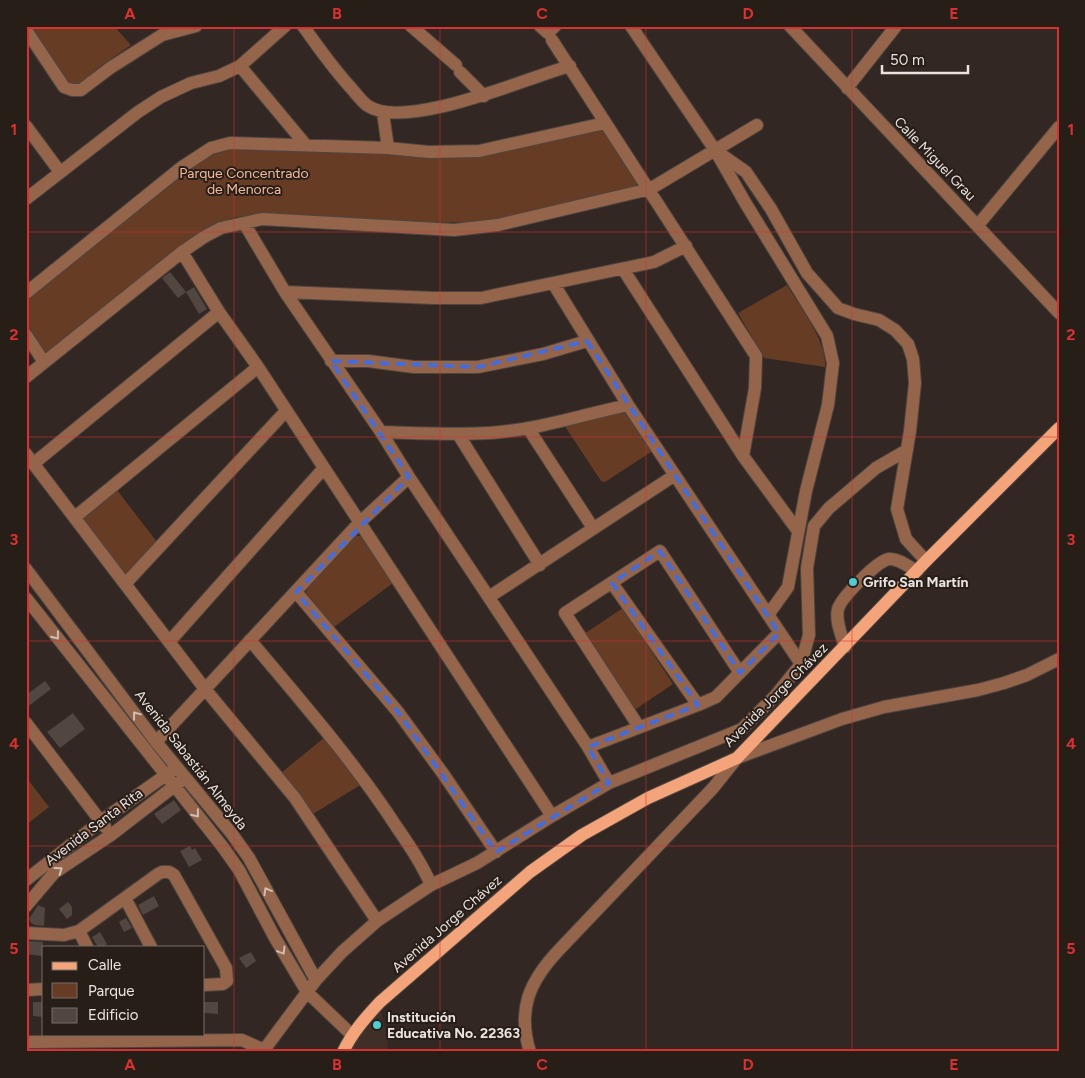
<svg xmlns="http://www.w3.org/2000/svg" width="1085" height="1078" font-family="Figtree,sans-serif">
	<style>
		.built { fill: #402f26 }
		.green { fill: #673c25 }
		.building { fill: #524640 }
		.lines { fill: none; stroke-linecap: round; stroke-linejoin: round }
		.minor-casing { stroke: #4f4540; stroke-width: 14 }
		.major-casing { stroke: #4f4540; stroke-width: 14 }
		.minor { stroke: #95654b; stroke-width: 12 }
		.major { stroke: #f3a47a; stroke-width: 12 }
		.oneway { stroke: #d0bdb3 }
		.marked { fill: none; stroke: #466cd9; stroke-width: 4; stroke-dasharray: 10 6; stroke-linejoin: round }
		.grid { fill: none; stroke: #d73131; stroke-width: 1; stroke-opacity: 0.55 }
		.poi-dot { fill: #51ccd1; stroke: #281e18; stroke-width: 2 }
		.labels { text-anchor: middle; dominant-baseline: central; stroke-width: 4; stroke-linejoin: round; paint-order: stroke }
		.street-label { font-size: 14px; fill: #eae3df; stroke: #281e18 }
		.park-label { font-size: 14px; fill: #f4ba9c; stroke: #281e18 }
		.poi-label { font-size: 14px; font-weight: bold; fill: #eae3df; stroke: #281e18; text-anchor: start }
		.neatline { fill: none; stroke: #d73131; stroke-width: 2 }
		.grid-label { font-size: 16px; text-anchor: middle; font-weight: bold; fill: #d73131 }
	</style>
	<rect width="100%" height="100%" fill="#322722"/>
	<path class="built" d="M381 1011 388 1041 387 1052H348Z"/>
	<path class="green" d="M30 26H114L131 45 98 68 77 86 71 85Z
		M602 128 638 180 636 186 630 190 482 222 409 223 262 213 232 218 206 229 46 353C24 342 26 319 26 298L194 165 215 154 240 147 467 157Z
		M787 285C800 307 827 341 825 367L764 358 738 313Z
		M624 411 631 413 654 450 605 482 601 481 564 425Z
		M117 490 157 542 126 574 83 522 84 517Z
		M354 536H362L393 583 334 627 306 593 307 587Z
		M623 608 673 684 633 711 584 634Z
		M325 737 362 784 313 814 281 773Z
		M26 777 49 807 26 825Z"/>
	<path class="building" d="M170 272 186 292 178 298 162 278Z
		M194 287 207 309 199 314 186 292Z
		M45 681 51 689 26 708V695Z
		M73 713 85 729 60 748 47 732Z
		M174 800 181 810 162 824 154 814Z
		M190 846 192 850 195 848 202 860 189 867 180 851Z
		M154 896 159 906 143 915 138 905Z
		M68 902 72 907V915L67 919 59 909Z
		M38 905 45 908 44 926 35 925 31 923 29 919Z
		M126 918 132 928 124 932 119 922Z
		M100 932 107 944 102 947H98L92 937Z
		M26 941 43 942 42 956 26 954Z
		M251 952 256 961 246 968 239 958Z
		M33 1002H44L43 1017 33 1016Z
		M204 1002H218V1014L204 1013Z"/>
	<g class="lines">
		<defs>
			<path id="minor" d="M303 26C319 48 334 70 352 89 357 95 362 102 368 106 407 131 526 78 570 66
				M411 26 456 65
				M540 26 548 33 555 26
				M631 26 715 150 746 204 827 336 833 363 828 405 806 491 788 587 768 615
				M790 26 1059 313
				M26 30 64 87 72 90H81L110 68 162 35 196 26
				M552 40 756 356 755 388 743 456
				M240 66 305 144
				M460 72 484 96
				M847 88 896 26
				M383 113 388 148
				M26 126 60 172
				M719 153 746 172 771 209 807 273 838 308 854 314 879 320 895 330 908 344 913 359 915 383 910 431 897 509 906 539 926 561
				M26 199 138 112 161 97 191 83 219 76 240 66 285 26
				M244 223 285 292 381 432 409 477 588 747 609 783
				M978 225 1059 127
				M182 252 219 312 258 367 552 816
				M623 269 743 456 798 531
				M553 283 628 405 801 664
				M285 292 434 298H481L654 262 686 246
				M26 293 182 167 211 148 230 143 388 148 429 152 479 151 605 123
				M26 335 44 362
				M331 361H368L414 367H478L543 354 587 341
				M26 377 182 252 204 237 221 228 262 219 454 230 498 225 650 189 757 125
				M528 428 593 528
				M381 432C417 433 453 435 489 433 536 430 582 415 628 405
				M458 434 540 565
				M26 454 205 689 295 798 377 921
				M33 464 219 312
				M75 517 258 367
				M26 569 156 742 232 834 249 858 316 980
				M612 583 698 705
				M125 584 286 411
				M296 592 398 712 444 775 496 852
				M489 597 675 475
				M26 598 222 846 239 870 275 938 307 992 352 1035
				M250 640C300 700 353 760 396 826 409 845 422 864 431 885
				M169 642 324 468
				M845 647C842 636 835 621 838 609 841 598 877 561 889 559 898 558 909 567 917 571
				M26 723 105 827
				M639 727 565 613 660 551 740 673
				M156 742 359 523 409 477
				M588 747 698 705 716 697 779 633
				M26 880 101 821 173 770
				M125 898 151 947
				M26 906 54 873 111 835 181 781
				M79 931 87 947
				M26 933 64 935 79 931 158 874 162 872H169L174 875 226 968 227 981 223 984 204 985
				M26 990 44 989
				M26 1042 242 1040 264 1050 263 1052
				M264 1050 316 980 342 952 377 921 431 885 477 863 552 816 609 783 742 729 776 695 801 664 809 635 807 568 814 526 829 508 876 468 907 450
				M530 1052C517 1010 529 982 558 951L713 788 737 758 842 719 884 707 978 690 1004 683 1027 675 1059 659"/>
			<path id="major" d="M343 1052C352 1033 365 1018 380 1002L530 872 582 835 648 798 737 758 926 561 1059 428"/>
		</defs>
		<use href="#minor" class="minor-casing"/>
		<use href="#major" class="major-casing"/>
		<use href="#minor" class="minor"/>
		<use href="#major" class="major"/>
	</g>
	<defs><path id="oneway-chevron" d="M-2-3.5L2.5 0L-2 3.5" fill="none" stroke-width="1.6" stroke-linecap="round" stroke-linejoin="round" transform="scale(1.25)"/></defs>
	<g class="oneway">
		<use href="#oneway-chevron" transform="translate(56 636) rotate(52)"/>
		<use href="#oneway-chevron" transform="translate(136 715) rotate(-127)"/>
		<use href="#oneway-chevron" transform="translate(196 814) rotate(51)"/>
		<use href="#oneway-chevron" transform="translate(59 870) rotate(-36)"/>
		<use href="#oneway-chevron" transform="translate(267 891) rotate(-119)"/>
		<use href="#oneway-chevron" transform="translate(282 951) rotate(59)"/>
	</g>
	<path class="marked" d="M587 341 779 633 740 673 660 551 612 583 698 705 588 747 609 783 496 852 398 712 296 592 409 477 331 361 478 367Z"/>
	<path class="grid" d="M234 26V1052M440 26V1052M646 26V1052M852 26V1052M26 232H1059M26 437H1059M26 641H1059M26 846H1059"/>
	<g class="poi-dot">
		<circle cx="853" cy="582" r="5"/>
		<circle cx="377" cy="1025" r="5"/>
	</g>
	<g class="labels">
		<g class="street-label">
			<text transform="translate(935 159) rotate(46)">Calle Miguel Grau</text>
			<text transform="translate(776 695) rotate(-45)">Avenida Jorge Chávez</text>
			<text transform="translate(191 760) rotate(52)">Avenida Sabastián Almeyda</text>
			<text transform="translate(94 827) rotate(-37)">Avenida Santa Rita</text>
			<text transform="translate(447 924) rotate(-41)">Avenida Jorge Chávez</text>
		</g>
		<g class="park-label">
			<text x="244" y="173">Parque Concentrado<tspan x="244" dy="16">de Menorca</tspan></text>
		</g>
		<g class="poi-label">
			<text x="863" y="582">Grifo San Martín</text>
			<text x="387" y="1017">Institución<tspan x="387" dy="16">Educativa No. 22363</tspan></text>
		</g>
	</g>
	<rect width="1085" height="1078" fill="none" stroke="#281e18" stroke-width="55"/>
	<rect x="42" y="946" width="162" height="90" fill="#281e18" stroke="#766d68"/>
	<rect x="52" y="962" width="25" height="8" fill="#f3a47a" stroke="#766d68"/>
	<text x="88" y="970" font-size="15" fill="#eae3df">Calle</text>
	<rect x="52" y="983" width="25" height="15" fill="#673c25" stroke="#766d68"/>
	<text x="88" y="996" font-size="15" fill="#eae3df">Parque</text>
	<rect x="52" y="1008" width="25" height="15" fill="#524640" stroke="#766d68"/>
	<text x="88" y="1020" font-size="15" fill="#eae3df">Edificio</text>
	<path d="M882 65v8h86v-8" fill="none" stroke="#eae3df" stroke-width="2.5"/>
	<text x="890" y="65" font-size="15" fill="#eae3df" stroke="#281e18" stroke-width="4" paint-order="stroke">50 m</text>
	<rect x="28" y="28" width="1030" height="1022" class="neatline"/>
	<g class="grid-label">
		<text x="130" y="19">A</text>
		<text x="337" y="19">B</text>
		<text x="542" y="19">C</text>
		<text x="748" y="19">D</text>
		<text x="954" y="19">E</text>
		<text x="14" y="135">1</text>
		<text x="1071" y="135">1</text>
		<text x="14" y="340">2</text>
		<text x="1071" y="340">2</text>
		<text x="14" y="545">3</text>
		<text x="1071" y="545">3</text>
		<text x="14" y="749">4</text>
		<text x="1071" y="749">4</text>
		<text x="14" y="954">5</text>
		<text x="1071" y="954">5</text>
		<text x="130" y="1070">A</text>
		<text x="337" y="1070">B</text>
		<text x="542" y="1070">C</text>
		<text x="748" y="1070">D</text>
		<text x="954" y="1070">E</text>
	</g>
</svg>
